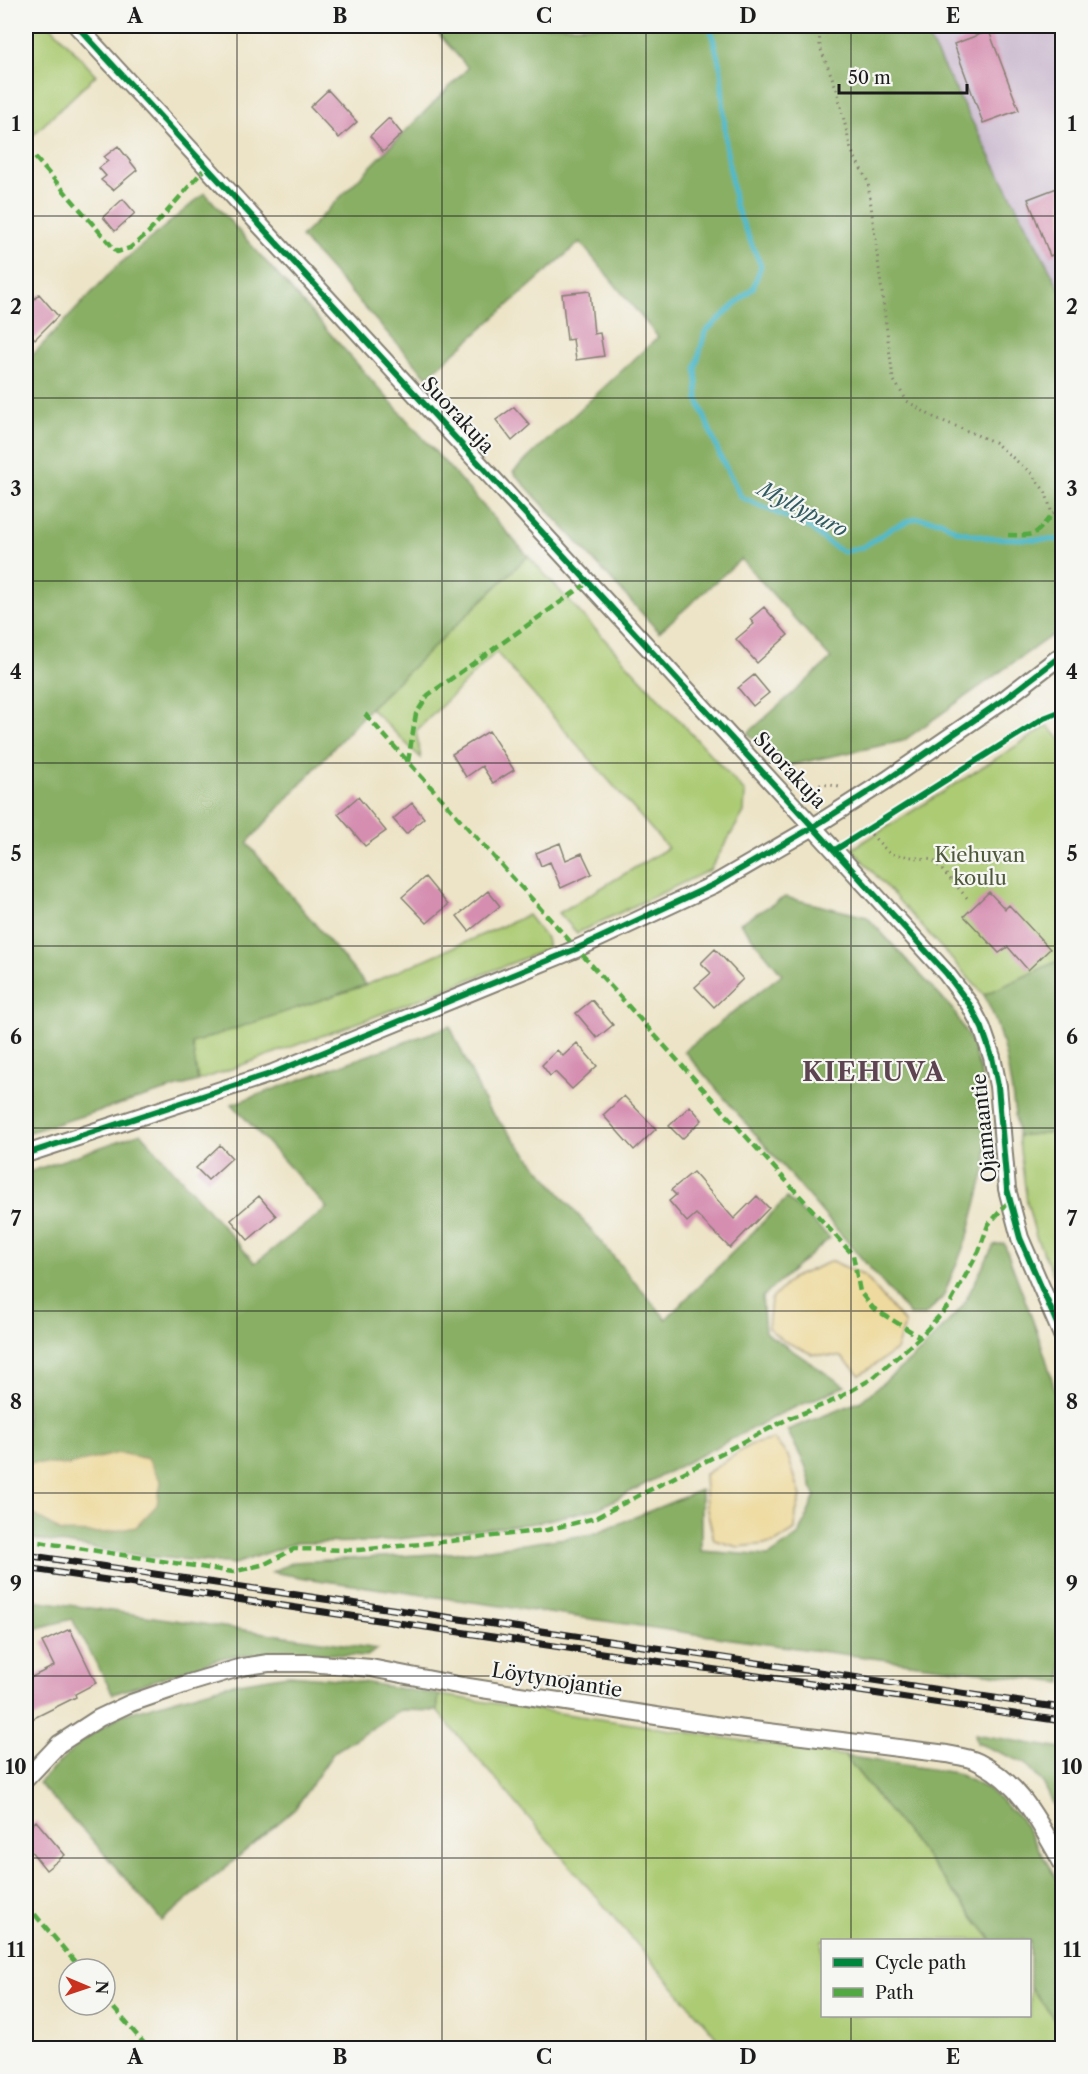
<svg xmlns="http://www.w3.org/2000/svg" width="1088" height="2074" font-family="'Libre Caslon Text',serif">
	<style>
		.industrial { fill: #cebed1 }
		.green { fill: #accb73; stroke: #647448; stroke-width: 1.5 }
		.forest { fill: #89af65; stroke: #526640; stroke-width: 1.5 }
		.sand { fill: #eeda9e; stroke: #857b5d; stroke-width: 1.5 }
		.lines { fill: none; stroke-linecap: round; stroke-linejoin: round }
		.stream { stroke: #4fbacc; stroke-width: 5 }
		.building { fill: #d58db0 }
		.minor-casing { stroke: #848072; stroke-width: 20 }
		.path { stroke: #848072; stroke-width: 3; stroke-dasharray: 1.5 4.5; stroke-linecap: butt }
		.minor { stroke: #fff; stroke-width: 16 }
		.rail-casing { stroke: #1c1c1c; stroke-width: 7 }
		.rail { stroke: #f6f6f2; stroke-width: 4.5; stroke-dasharray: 14; stroke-linecap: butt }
		.quiet { stroke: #52a943; stroke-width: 4.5; stroke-dasharray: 9 4.5; stroke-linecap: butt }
		.cycleway-casing { stroke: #f6f6f2; stroke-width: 10 }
		.cycleway { stroke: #00873e; stroke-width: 6 }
		.grid { fill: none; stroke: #1c1c1c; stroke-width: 1.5; stroke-opacity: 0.55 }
		.labels { text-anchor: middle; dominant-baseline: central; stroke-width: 4.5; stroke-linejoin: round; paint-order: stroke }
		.street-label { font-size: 20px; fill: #1c1c1c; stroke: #f6f6f2 }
		.park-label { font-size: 20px; fill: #4e593a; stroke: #f6f6f2 }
		.water-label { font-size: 21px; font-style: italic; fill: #305b62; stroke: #f6f6f2 }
		.district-label { font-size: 26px; font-weight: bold; letter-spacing: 1.5px; fill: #5d4450; stroke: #f6f6f2 }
		.neatline { fill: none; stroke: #1c1c1c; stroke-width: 2 }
		.grid-label { font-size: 20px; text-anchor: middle; font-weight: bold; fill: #1c1c1c }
	</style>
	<rect width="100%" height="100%" fill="#f6f6f2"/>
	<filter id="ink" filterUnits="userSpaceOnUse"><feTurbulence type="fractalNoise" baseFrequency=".0167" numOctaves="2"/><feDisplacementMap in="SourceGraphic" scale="12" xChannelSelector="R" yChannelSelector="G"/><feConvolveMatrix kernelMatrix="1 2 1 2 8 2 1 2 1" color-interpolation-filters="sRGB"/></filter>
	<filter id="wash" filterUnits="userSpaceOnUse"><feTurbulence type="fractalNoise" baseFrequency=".008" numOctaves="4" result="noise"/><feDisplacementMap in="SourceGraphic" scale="24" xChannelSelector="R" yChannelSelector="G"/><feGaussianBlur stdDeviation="1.35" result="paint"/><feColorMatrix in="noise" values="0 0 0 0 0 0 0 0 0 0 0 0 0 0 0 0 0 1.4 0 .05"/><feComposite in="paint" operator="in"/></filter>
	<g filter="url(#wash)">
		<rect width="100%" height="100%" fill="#ede4c7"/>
		<path class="industrial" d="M922 26H1062V293Z"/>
		<path class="green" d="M26 26H51L96 75 31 137 26 132Z
			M528 556 745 792 744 812 710 870 577 933 559 913 668 848 496 652 416 731 421 758 370 708Z
			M1048 726 1062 741V959L984 995 852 849Z
			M528 915 546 938 548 949 368 1019 198 1081 191 1043 366 985Z
			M1062 1131V1293L1036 1237 1027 1202 1018 1136Z
			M439 1695 845 1756 992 1940H822V2016H1030V1987L1062 2029V2048H726L437 1711Z"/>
		<path class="forest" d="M432 26H922L1062 293V628L903 741 781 767 748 733 831 659 741 559 659 632 513 472 658 337 580 242 427 377 301 237 468 68Z
			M205 193 528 556 370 708 247 843 366 985 192 1043 198 1081 26 1133V362L116 267Z
			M785 897 867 917 953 1010 971 1041 981 1074 987 1108 986 1166 968 1236 943 1297 925 1315H910L684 1051 782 974 740 923Z
			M1062 959V1131L1018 1136C1011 1087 1007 1039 984 995Z
			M450 1026 487 1107 666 1319 787 1198 830 1238 762 1297 765 1332 845 1386 782 1413 599 1508 535 1523 373 1542 295 1543 235 1564 144 1556 26 1538V1173L141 1133 255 1263 327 1208 232 1104Z
			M1004 1243C1025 1303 1054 1365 1062 1428V1683L759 1643 311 1579 272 1572 294 1562 468 1552 593 1534 701 1490V1551L769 1556 799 1535 815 1496 805 1465 787 1430 861 1401 922 1350 962 1307 994 1245Z
			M26 1599 378 1649 367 1656 289 1652 225 1657 113 1694 72 1619 26 1631Z
			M288 1675 351 1680 439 1695 437 1711 401 1710 334 1752 295 1809 162 1921 94 1842 38 1783 83 1740 121 1715 226 1685Z
			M975 1734 1062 1749V1821L1043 1783 1024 1763 977 1743Z
			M845 1756 956 1773 988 1789 1021 1819 1062 1888V2029L1030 1987V1940H992Z"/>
		<path class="sand" d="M832 1261 865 1276 905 1324 896 1350 860 1375 841 1357 812 1354 784 1341 768 1328 771 1300 792 1278Z
			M774 1439 788 1456 801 1496 796 1513 795 1530 775 1543 738 1547 714 1540 706 1506 704 1475 750 1445Z
			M119 1453 148 1459 161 1482 157 1505 136 1527 104 1533 61 1532 26 1510V1465L34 1463 68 1465Z"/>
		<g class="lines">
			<path class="stream" d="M710 26 721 70 726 145 735 205 761 266 753 288 705 332 696 367 698 400 720 456 741 497 812 529 827 542 843 552 863 547 894 527 917 518 941 521 957 531 989 538 1062 540"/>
		</g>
		<g id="blocks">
			<path class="building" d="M989 31 1019 110 983 123 954 44Z
				M328 90 357 122 339 138 310 107Z
				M389 118 402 134 383 152 370 136Z
				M118 146 137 170 113 190 101 180 106 176 99 168 108 161 104 157Z
				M1062 186V251L1050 256 1028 199Z
				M123 199 135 213 115 231 103 217Z
				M590 291 594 334 600 333 604 356 576 360 573 339 567 340 562 294Z
				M39 294 58 316 35 339 26 329V309Z
				M514 407 530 425 512 441 496 420Z
				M764 607 788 635 757 663 736 639 754 624 750 619Z
				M754 675 769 693 753 706 738 688Z
				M489 731 514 770 493 783 482 766 466 777 452 754Z
				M358 797 386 831 365 846 338 814Z
				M412 803 424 818 406 834 393 819Z
				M560 843 566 860 582 853 592 874 561 888 550 862 541 866 536 853Z
				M425 877 448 905 427 923 402 897Z
				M488 891 500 906 469 931 457 916Z
				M989 892 1005 909 1009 905 1050 949 1028 970 1008 947 999 953 964 916Z
				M715 949 743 979 714 1007 695 987 711 973 701 963Z
				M592 1000 613 1025 597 1038 576 1013Z
				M577 1043 597 1066 572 1089 555 1072 550 1076 542 1065 557 1050 563 1056Z
				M624 1096 656 1129 634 1150 603 1115Z
				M690 1106 702 1120 682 1139 669 1126Z
				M220 1145 232 1158 208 1180 196 1168Z
				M693 1172 734 1219 757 1196 769 1208 730 1248 696 1214 687 1222 669 1201 676 1195 671 1190Z
				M259 1196 276 1216 248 1240 231 1220Z
				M70 1629 96 1683 75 1694 76 1697 26 1722V1680L54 1666 42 1642Z
				M36 1821 65 1855 46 1870 26 1845V1830Z"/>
		</g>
	</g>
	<g filter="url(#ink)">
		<use href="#blocks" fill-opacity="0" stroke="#848072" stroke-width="1.5"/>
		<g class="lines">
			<defs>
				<path id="minor" d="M77 26 813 827 946 973 970 1005 982 1028 992 1057 998 1086 1007 1189 1020 1238 1062 1335
					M26 1154 273 1073 576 949 713 885 813 827 887 780 1006 698 1062 655
					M26 1779 59 1744 99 1718 131 1703 189 1683 242 1667 268 1663H308L371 1668 462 1686 721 1726 947 1754C957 1756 969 1757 978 1762 1021 1783 1040 1824 1062 1863"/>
			</defs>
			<use href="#minor" class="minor-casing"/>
			<path class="path" d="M819 26 820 47 837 90 851 150 868 182 893 379 907 401 931 416 994 442 1031 473 1046 493 1052 514 1062 511
				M1062 746V745
				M803 792C815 784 825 783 839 787L840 790
				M867 830 890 854 933 860 969 900"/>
			<use href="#minor" class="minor"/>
			<defs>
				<path id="rail" d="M26 1555 1062 1708
					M26 1568 1062 1721"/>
			</defs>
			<use href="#rail" class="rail-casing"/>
			<use href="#rail" class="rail"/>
			<path class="quiet" d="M26 147 117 252 130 248 149 232 207 166
				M1008 535C1036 536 1035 536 1052 514
				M365 714 853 1255 860 1292 873 1308 920 1337
				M408 762 416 714 428 695 589 582
				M26 1540 233 1572 265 1564 294 1549 359 1550 441 1542 547 1530 595 1518 788 1419 835 1400 873 1378 920 1337 950 1304 979 1251 988 1225 1010 1200
				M26 1904 81 1969
				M105 1998 148 2048"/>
			<defs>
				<path id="cycleway" d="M77 26 813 827 946 973 970 1005 982 1028 992 1057 998 1086 1007 1189 1020 1238 1062 1335
					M835 850 1044 718 1062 711
					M26 1154 273 1073 576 949 713 885 813 827 887 780 1006 698 1062 655"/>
			</defs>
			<use href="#cycleway" class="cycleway-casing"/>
			<use href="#cycleway" class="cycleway"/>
		</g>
	</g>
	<path class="grid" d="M237 26V2048M442 26V2048M646 26V2048M851 26V1940M26 216H1062M26 398H1062M26 581H1062M26 763H1062M26 946H1062M26 1128H1062M26 1311H1062M26 1493H1062M26 1676H1062M26 1858H1062M851 2016V2048"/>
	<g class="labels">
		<g class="street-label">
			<text transform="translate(458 415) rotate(47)">Suorakuja</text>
			<text transform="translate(790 770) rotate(47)">Suorakuja</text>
			<text transform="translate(984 1128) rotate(-96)">Ojamaantie</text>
			<text transform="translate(557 1680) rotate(9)">Löytynojantie</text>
		</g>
		<g class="park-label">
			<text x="980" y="855">Kiehuvan<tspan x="980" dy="23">koulu</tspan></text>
		</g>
		<g class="water-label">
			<text transform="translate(803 509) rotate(27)">Myllypuro</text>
		</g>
		<g class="district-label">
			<text x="874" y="1072">KIEHUVA</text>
		</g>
	</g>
	<rect width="1088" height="2074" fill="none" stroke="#f6f6f2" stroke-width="66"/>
	<rect x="821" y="1939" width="210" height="78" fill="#f6f6f2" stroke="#9f9f9c" stroke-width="1.5"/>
	<rect x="833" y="1958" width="30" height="9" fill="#00873e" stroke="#9f9f9c" stroke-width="1.5"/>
	<text x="875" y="1969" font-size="18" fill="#1c1c1c">Cycle path</text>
	<rect x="833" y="1988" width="30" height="9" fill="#52a943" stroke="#9f9f9c" stroke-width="1.5"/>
	<text x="875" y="1999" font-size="18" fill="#1c1c1c">Path</text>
	<g transform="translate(87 1987) rotate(92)"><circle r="28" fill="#f6f6f2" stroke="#9f9f9c" stroke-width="1.5"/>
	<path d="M0-4.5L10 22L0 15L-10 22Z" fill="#c8321e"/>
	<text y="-9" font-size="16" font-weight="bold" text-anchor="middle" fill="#1c1c1c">N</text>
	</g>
	<path d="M839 84v9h128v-9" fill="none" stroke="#1c1c1c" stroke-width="3"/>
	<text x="848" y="84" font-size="18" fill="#1c1c1c" stroke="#f6f6f2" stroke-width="4.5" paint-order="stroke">50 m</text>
	<rect x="33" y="33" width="1022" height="2008" class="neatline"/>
	<g class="grid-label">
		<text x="135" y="23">A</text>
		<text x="340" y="23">B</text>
		<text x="544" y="23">C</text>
		<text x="748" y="23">D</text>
		<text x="953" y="23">E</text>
		<text x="16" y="131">1</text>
		<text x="1072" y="131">1</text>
		<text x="16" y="314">2</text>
		<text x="1072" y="314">2</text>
		<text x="16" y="496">3</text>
		<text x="1072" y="496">3</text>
		<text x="16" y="679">4</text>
		<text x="1072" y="679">4</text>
		<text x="16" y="861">5</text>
		<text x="1072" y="861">5</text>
		<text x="16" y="1044">6</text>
		<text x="1072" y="1044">6</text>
		<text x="16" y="1226">7</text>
		<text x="1072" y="1226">7</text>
		<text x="16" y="1409">8</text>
		<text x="1072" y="1409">8</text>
		<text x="16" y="1591">9</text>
		<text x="1072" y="1591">9</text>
		<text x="16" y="1774">10</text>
		<text x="1072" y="1774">10</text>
		<text x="16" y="1957">11</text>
		<text x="1072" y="1957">11</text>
		<text x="135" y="2064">A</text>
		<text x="340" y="2064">B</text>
		<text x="544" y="2064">C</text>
		<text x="748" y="2064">D</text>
		<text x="953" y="2064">E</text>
	</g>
</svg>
